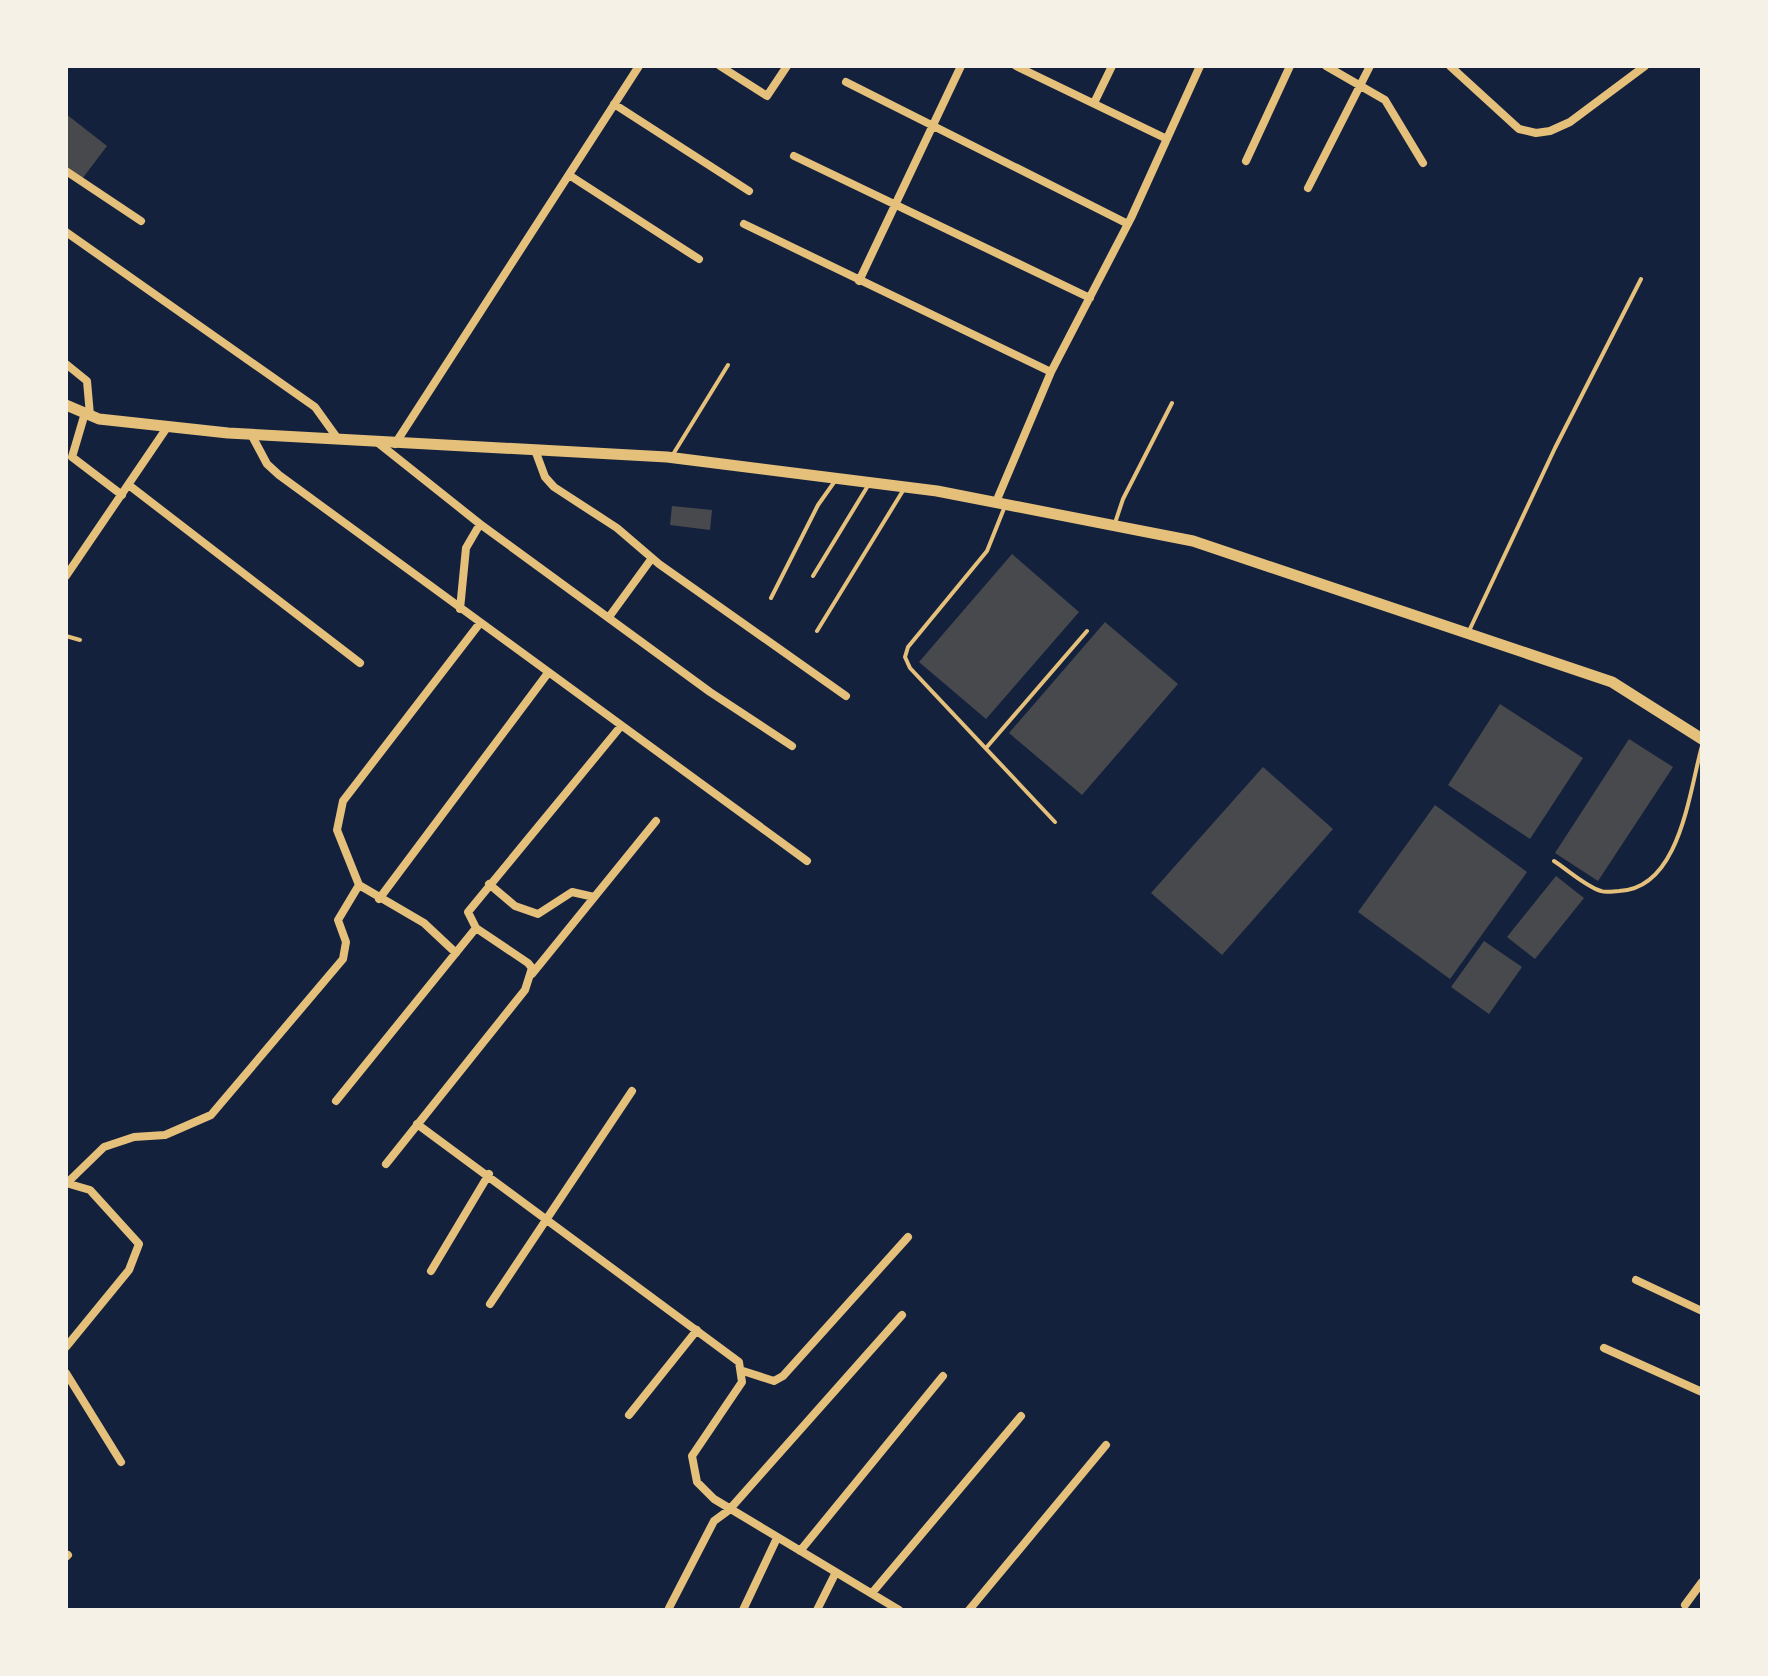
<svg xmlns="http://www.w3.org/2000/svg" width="1768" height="1676" font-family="Roboto,sans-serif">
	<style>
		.building { fill: #48494c }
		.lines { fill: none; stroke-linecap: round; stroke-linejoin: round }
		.service { stroke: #e5c07b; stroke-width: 4 }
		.minor { stroke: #e5c07b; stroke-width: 8 }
		.secondary { stroke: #e5c07b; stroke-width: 11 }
	</style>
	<rect width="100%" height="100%" fill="#14213d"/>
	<path class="building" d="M66 114 107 146 82 179 66 167Z
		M672 506 712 510 710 530 670 525Z
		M1012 554 1079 612 986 719 919 662Z
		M1105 622 1178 684 1082 795 1009 733Z
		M1500 704 1583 758 1530 839 1448 785Z
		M1629 739 1673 767 1598 881 1555 853Z
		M1263 767 1333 829 1222 955 1151 893Z
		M1435 805 1527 872 1450 979 1358 912Z
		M1556 876 1584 898 1535 959 1507 937Z
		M1484 941 1522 967 1489 1014 1451 987Z"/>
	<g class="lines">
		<path class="service" d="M672 456 728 365
			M1005 506 987 551 908 647 905 657 910 668 1055 822
			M1115 523 1123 499 1172 403
			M813 576 869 484
			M771 598 818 505 835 481
			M817 631 904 489
			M1469 631 1555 448 1641 279
			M66 636 80 640
			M986 748 1087 631
			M1554 861C1568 870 1585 886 1601 891 1606 893 1614 891 1619 891 1680 889 1689 792 1702 746"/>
		<path class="minor" d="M720 66 767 96 787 66
			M1016 66 1167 139
			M1326 66 1385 100 1423 163
			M1450 66 1519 129 1536 133 1550 131 1570 122 1645 66
			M846 82 1128 224
			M1094 103 1112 66
			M614 104 749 191
			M794 156 1090 298
			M1246 161 1290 66
			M66 171 141 221
			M569 175 699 259
			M1308 188 1370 66
			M744 224 1051 372
			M66 232 315 407 338 439
			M859 281 961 66
			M66 364 87 381 90 415
			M85 413 72 457 122 495
			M251 434 267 464 279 475 807 861
			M377 442 480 524 710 692 792 746
			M395 444 639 66
			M535 450 545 477 554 487 617 528 659 564 846 696
			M130 486 360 663
			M996 502 1051 372 1131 218 1200 66
			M66 576 168 426
			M460 609 466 548 480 524
			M609 617 652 558
			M489 884 515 906 538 914 572 892 594 897
			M379 899 548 673
			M456 953 424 923 359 885 337 830 343 801 480 623
			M532 974 656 821
			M336 1101 476 928
			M417 1124 739 1362 742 1382 692 1456 697 1482 714 1499 899 1610
			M386 1164 525 990 532 968 528 963 476 928 468 912 621 726
			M66 1183 90 1190 139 1244 129 1270 66 1347
			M67 1183 104 1147 134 1137 165 1135 211 1115 343 959 346 942 338 920 359 885
			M431 1271 489 1174
			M1636 1280 1702 1311
			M490 1304 632 1091
			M1604 1348 1702 1392
			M743 1371 774 1381 783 1376 908 1237
			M66 1373 121 1462
			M629 1415 697 1330
			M800 1551 943 1376
			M66 1557 68 1555
			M872 1593 1021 1416
			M1685 1605 1702 1582
			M669 1608 714 1521 729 1510 902 1315
			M743 1610 777 1538
			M817 1610 836 1572
			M969 1610 1106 1445"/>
		<path class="secondary" d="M66 405 99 419 228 433 667 457 937 491 1193 541 1612 682 1702 739"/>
	</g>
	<rect width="1768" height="1676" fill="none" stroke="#f6f1e7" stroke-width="136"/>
</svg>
